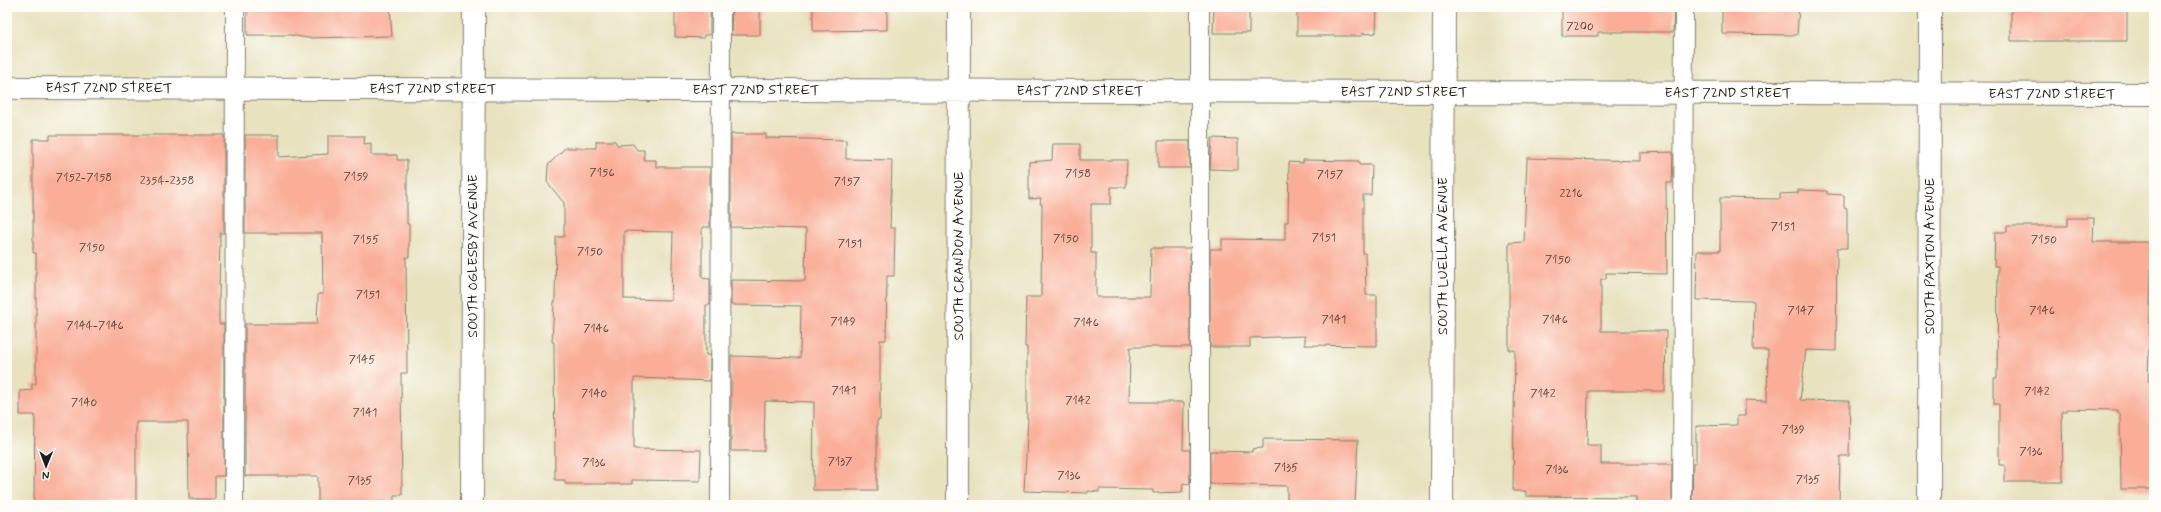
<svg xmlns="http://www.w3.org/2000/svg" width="2161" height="512" font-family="Mynerve,sans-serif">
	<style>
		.building { fill: #faad97; fill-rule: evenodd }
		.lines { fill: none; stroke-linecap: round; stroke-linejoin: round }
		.service-casing { stroke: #827f6e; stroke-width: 20 }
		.minor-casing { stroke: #827f6e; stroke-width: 24 }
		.service { stroke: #fff; stroke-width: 18 }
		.minor { stroke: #fff; stroke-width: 22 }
		.labels { text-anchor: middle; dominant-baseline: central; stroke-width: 3; stroke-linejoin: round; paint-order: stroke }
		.number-label { font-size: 12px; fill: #54403b }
		.street-label { font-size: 14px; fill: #1c1c1c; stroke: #fdfcf7 }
	</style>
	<rect width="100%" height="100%" fill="#fdfcf7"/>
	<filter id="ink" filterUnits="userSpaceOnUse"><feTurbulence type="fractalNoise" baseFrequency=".025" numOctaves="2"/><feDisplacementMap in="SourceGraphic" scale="8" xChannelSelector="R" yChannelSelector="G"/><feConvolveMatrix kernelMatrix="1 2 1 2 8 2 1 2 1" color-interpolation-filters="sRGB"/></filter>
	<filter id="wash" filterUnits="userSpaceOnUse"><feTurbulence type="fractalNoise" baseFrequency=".012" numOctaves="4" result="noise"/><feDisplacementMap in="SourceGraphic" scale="16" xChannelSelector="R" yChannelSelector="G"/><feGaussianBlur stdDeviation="0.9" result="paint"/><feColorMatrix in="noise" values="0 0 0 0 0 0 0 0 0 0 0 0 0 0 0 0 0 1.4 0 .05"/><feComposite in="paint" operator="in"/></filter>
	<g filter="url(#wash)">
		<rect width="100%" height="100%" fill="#e8e2bf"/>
		<g id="blocks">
			<path class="building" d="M247 7H390L392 36 308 38 290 35H247Z
				M675 7H710V35H704V38L675 37Z
				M732 7H760V35H731Z
				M813 7H887V30L813 31Z
				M1214 7H1249V33H1213Z
				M1297 7H1377L1376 33 1362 34V36H1297Z
				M1562 7H1674L1673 32H1598V36H1562Z
				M1722 7H1799L1797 35 1722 34Z
				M2011 7H2127V41H2011Z
				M731 134H766V138L846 140V159L892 160 890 228H895L894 276H887L886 340H880V420H877V490H813L814 402 765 401 764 451H731V356L800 358 801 306 731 305V280L805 281 806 229 731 227Z
				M50 135H224V233H220L219 298V324H224V476H215V499H189L188 422H136V502L95 501V505H47L46 502H34L35 415H20V391L32 390V384H36V253H33V139H50Z
				M245 135H279V157L328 154V136H365L364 144 371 143V155H397V160H407V224H409V257H406L407 373H401L402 495H394V502L318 503V476H245V324H317L318 294H323L322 233H245Z
				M1212 138 1238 139V170L1210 169Z
				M596 141H615L617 145 633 144 637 150H644V160H656V167H710V227H702V278L710 279V305H706V355H710V381L634 378V449L701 450 700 481 632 480V484H565V480H555L554 342H552L554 302H555L556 237H564V203L547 182 548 165 565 148H596ZM624 231 673 232 671 300 624 299Z
				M1158 141H1190V168H1158Z
				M1053 144H1080V160H1127L1126 187H1111V204H1091V253H1096V297H1150L1151 248H1190V347H1130L1129 402H1184L1183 450H1190V484L1183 483 1182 492 1153 493V490L1099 489V492L1088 491V493L1024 491 1028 418H1027V347H1025L1026 297H1041L1042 204H1040L1041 198 1029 199V162L1052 160Z
				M1673 152 1672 183H1666L1667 274 1606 273V279H1601V331H1666L1665 391H1588L1587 445H1601V464H1672V505H1636V497L1526 496V491H1513L1515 350H1509V243L1524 242 1527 158 1640 161V153Z
				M1303 160 1359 161V165H1372L1371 195H1363V253H1365L1366 295H1377V346L1305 345V336L1250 338V347H1210V249H1222V239L1285 240V222H1288L1289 162 1303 163Z
				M1798 190 1827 191V194L1844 195V207L1847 208V248H1837L1836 351 1806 350 1800 400 1850 401 1849 456H1840L1839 505H1692L1693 463H1696V426L1737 425V416H1745V400L1767 401 1768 350H1753L1754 301 1696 300 1697 251H1720V198L1780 199V194L1798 193Z
				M2068 218H2094L2093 242H2152L2148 381H2153V489H2121L2120 413H2117V410L2066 409V411H2062L2063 482H2005V465H1999V404H1994V378H1997L1998 266H1994L1995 232H2007V226H2068Z
				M1263 439 1358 440 1355 505H1287V486L1210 484V451L1252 452V449L1263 448Z"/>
		</g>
	</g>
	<g filter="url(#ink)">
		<use href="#blocks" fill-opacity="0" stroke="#827f6e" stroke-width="1"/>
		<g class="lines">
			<defs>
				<path id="service" d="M234 505 235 7
					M720 505 721 7
					M1200 505V7
					M1682 505 1684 7"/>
				<path id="minor" d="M7 88 2154 94
					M472 505 474 7
					M958 505 959 7
					M1442 505 1444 7
					M1929 505 1930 7"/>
			</defs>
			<use href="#service" class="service-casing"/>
			<use href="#minor" class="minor-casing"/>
			<use href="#service" class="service"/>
			<use href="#minor" class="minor"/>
		</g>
	</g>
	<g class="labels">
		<g class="number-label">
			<text x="1580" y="27">7200</text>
			<text x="602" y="173">7156</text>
			<text x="1078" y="174">7158</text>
			<text x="1330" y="175">7157</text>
			<text x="356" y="177">7159</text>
			<text x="84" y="178">7152-7158</text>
			<text x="167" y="181">2354-2358</text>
			<text x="847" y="182">7157</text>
			<text x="1571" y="194">2216</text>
			<text x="1783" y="227">7151</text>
			<text x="1324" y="238">7151</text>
			<text x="1066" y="239">7150</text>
			<text x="366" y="240">7155</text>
			<text x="2044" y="240">7150</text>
			<text x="850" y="244">7151</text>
			<text x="92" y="248">7150</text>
			<text x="590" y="252">7150</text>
			<text x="1558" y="260">7150</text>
			<text x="368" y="295">7151</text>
			<text x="1801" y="311">7147</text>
			<text x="2042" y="311">7146</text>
			<text x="1334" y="320">7141</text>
			<text x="1555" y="320">7146</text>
			<text x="843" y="322">7149</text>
			<text x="1086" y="323">7146</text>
			<text x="95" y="326">7144-7146</text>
			<text x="596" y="329">7146</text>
			<text x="362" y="360">7145</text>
			<text x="844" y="391">7141</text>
			<text x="2037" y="392">7142</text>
			<text x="594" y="394">7140</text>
			<text x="1543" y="394">7142</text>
			<text x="1078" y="401">7142</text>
			<text x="84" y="403">7140</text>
			<text x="365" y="413">7141</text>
			<text x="1793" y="430">7139</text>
			<text x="2031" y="452">7136</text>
			<text x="840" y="462">7137</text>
			<text x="594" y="463">7136</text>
			<text x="1286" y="468">7135</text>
			<text x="1557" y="470">7136</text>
			<text x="1069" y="476">7136</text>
			<text x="1808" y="480">7135</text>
			<text x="360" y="481">7135</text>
		</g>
		<g class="street-label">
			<text x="109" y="88">EAST 72ND STREET</text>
			<text x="433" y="89">EAST 72ND STREET</text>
			<text x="756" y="90">EAST 72ND STREET</text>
			<text x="1080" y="91">EAST 72ND STREET</text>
			<text x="1404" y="92">EAST 72ND STREET</text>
			<text x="1728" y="93">EAST 72ND STREET</text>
			<text x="2052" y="94">EAST 72ND STREET</text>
			<text transform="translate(473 256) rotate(-90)">SOUTH OGLESBY AVENUE</text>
			<text transform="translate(959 256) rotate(-90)">SOUTH CRANDON AVENUE</text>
			<text transform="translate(1443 256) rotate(-90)">SOUTH LUELLA AVENUE</text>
			<text transform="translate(1930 256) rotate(-90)">SOUTH PAXTON AVENUE</text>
		</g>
	</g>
	<rect width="2161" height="512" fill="none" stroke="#fdfcf7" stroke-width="24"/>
	<g transform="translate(46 466) rotate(181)" stroke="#fdfcf7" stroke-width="3" paint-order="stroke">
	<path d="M0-3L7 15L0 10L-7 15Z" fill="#1c1c1c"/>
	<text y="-6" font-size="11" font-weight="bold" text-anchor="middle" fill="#1c1c1c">N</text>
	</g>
</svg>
